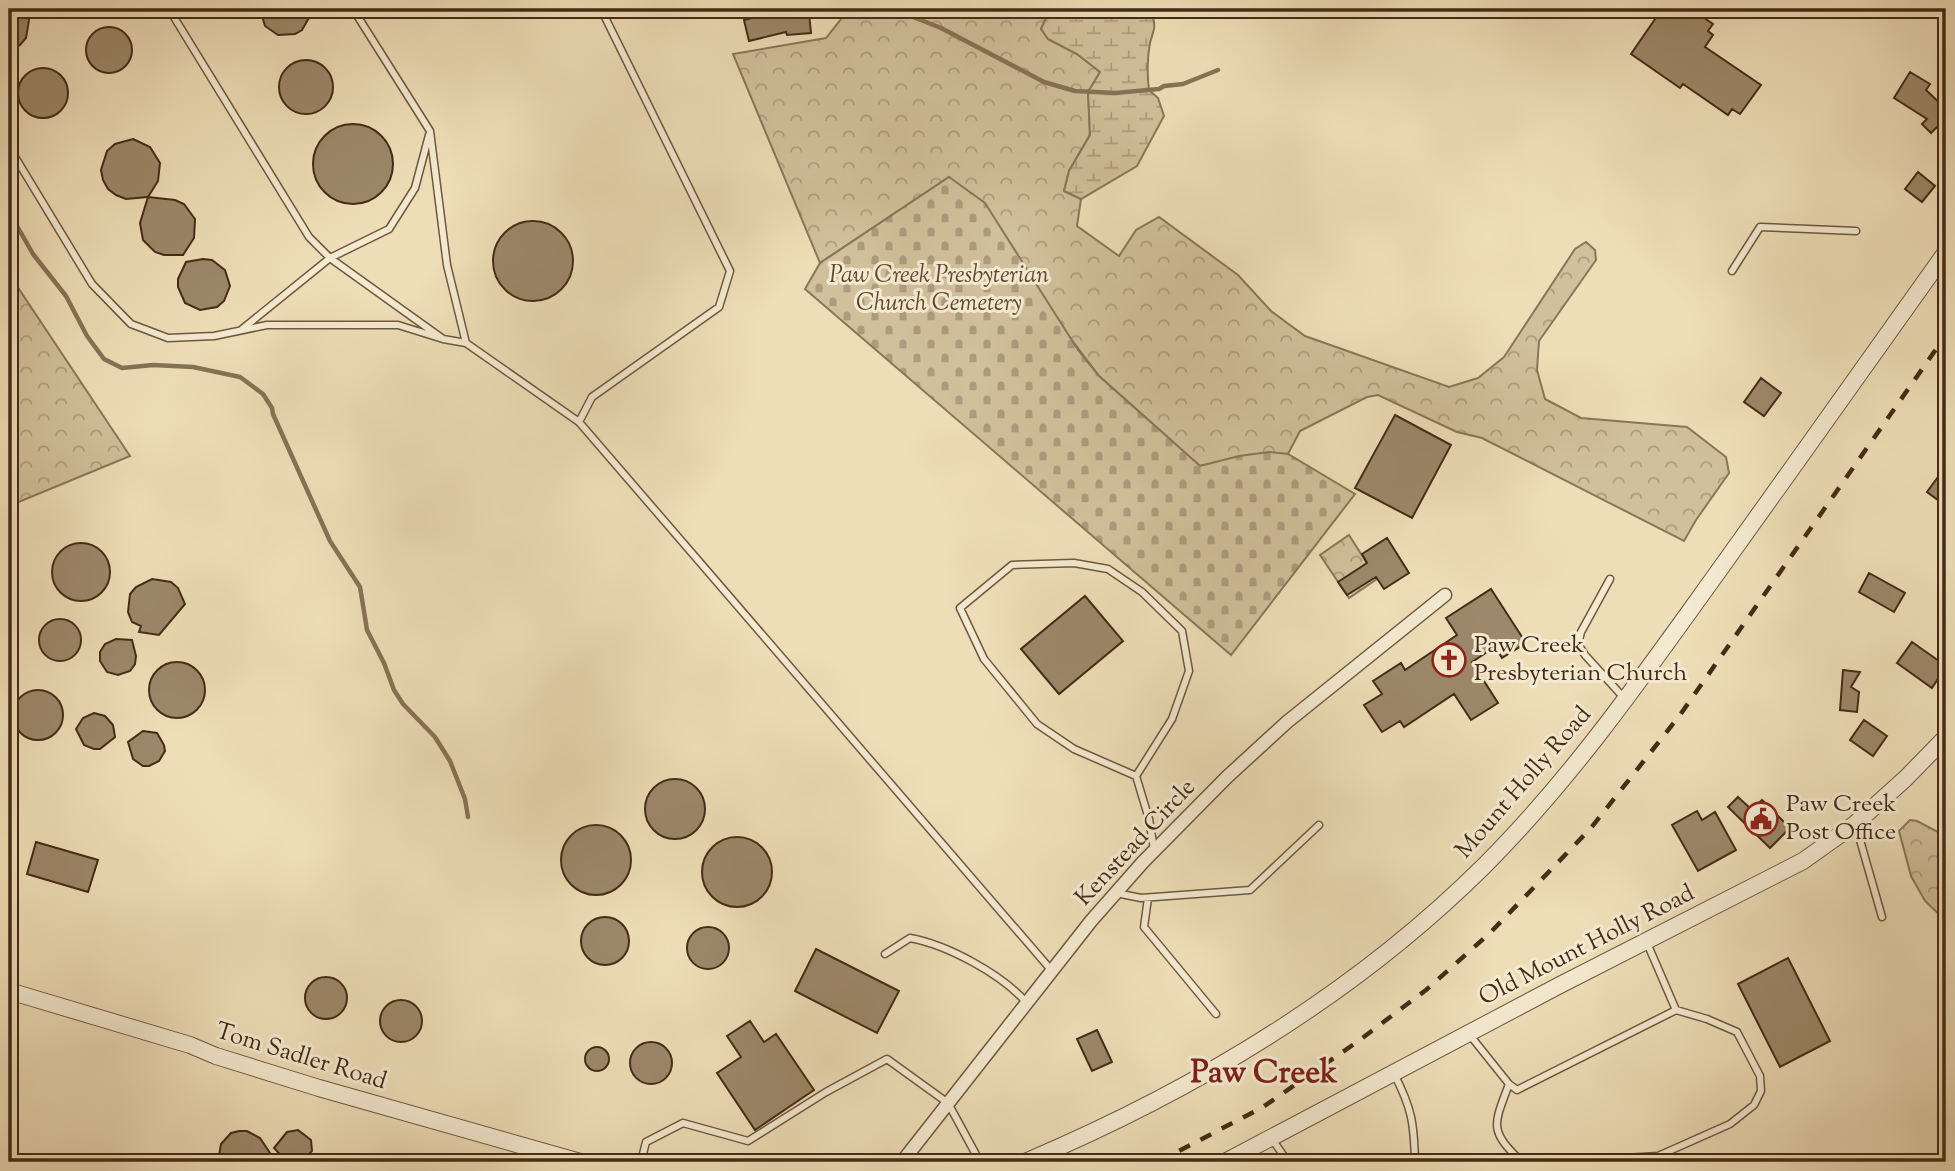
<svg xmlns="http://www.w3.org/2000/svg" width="1955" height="1171" font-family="'Sorts Mill Goudy',serif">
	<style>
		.forest { fill: url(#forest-crowns); stroke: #8a7659; stroke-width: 2 }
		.wetland { fill: url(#wetland-marsh); stroke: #8a7659; stroke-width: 2 }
		.cemetery { fill: url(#cemetery-stones); stroke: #8a7659; stroke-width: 2 }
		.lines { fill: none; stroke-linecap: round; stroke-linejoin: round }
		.stream { stroke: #877256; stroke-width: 4.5 }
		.building { fill: #9c886a; stroke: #432b16; stroke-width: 2 }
		.service-casing { stroke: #6e583e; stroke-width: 9 }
		.minor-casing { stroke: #6e583e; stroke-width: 15 }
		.tertiary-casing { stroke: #6e583e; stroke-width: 18 }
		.service { stroke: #f4ead1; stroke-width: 6 }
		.minor { stroke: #f4ead1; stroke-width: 12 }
		.tertiary { stroke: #f4ead1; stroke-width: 16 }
		.rail { stroke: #432b16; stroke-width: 4.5; stroke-dasharray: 12 12; stroke-linecap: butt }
		.labels { text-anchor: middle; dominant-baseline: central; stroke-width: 6; stroke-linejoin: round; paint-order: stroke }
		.park-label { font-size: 24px; font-style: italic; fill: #5f4931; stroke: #f4ead1 }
		.poi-label { font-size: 24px; fill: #432b16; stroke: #f4ead1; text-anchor: start }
		.street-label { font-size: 24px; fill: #432b16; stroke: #f4ead1 }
		.district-label { font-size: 32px; font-weight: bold; fill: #7a1f14; stroke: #f4ead1 }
	</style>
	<defs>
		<pattern id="forest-crowns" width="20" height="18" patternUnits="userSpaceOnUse" patternTransform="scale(1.75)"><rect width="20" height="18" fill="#d1c09c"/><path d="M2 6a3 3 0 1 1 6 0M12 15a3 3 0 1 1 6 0" fill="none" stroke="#ab9c7e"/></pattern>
		<pattern id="wetland-marsh" width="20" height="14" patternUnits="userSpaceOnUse" patternTransform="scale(1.75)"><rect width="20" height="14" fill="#d1c09c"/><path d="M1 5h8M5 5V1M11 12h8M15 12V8" fill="none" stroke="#ab9c7e"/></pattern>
		<pattern id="cemetery-stones" width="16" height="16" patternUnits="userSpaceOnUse" patternTransform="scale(1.75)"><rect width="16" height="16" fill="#d1c09c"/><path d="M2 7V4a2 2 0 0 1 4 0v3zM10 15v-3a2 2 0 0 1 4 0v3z" fill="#ab9c7e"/></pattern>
	</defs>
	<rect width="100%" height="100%" fill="#eedeb8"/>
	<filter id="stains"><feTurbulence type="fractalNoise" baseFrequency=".00286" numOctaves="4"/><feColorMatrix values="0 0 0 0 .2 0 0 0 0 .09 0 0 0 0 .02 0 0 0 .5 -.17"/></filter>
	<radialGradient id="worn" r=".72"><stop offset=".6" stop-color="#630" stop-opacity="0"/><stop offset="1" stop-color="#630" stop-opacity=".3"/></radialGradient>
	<path class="forest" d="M849 9H1050L1041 29 1048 39 1077 54 1100 72 1088 92 1090 135 1069 171 1064 191 1081 199 1077 226 1119 256 1136 230 1159 217 1238 275 1271 311 1305 336 1449 387 1478 378 1504 357 1575 249 1586 242 1595 250 1596 260 1539 341 1537 370 1545 399 1581 418 1687 427 1726 457 1729 473 1696 520 1684 541 1482 438 1457 432 1378 395 1367 397 1300 431 1288 454C1258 452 1230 459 1200 466L1099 376 949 177 820 263 733 54 826 38Z
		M9 274 130 456 9 506Z
		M1349 535 1377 579 1349 598 1320 555Z
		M1910 820 1917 821 1946 836V921L1925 901 1911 876 1899 831Z"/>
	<path class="wetland" d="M1050 9H1136L1152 15C1157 27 1153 31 1150 43 1147 59 1147 74 1149 90L1158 98 1164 116 1137 166 1081 199 1064 191 1069 171 1090 135 1088 92 1100 72 1077 54 1048 39 1041 29Z"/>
	<path class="cemetery" d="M949 177 985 203 1078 350 1099 376 1200 466 1239 456 1269 452 1288 454 1355 494 1231 655 805 289 820 263Z"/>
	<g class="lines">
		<path class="stream" d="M893 9 941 28 1044 82 1075 91 1115 93 1159 89 1164 86 1183 84 1218 70
			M9 212 33 254 66 296 87 336 104 359 122 368 153 365 193 367 240 377 263 394 272 408 273 414 330 541 360 587 367 630 384 663 394 690 403 704 435 737 450 761 465 799 468 817"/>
	</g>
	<path class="building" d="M9 9H24L29 20 26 38 20 45 9 52Z
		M260 9H310V16L302 30 295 34 278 35 265 26Z
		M1662 9H1691L1713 24 1708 31 1713 35 1705 47 1761 85 1740 114 1732 109 1728 115 1683 84 1680 88 1631 54Z
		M809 13 811 33 787 35 786 32 749 41 744 20 768 14V16Z
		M86 50a23 23 0 1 1 46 0a23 23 0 1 1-46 0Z
		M279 87a27 27 0 1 1 54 0a27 27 0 1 1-54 0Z
		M18 93a25 25 0 1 1 50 0a25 25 0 1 1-50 0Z
		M1910 72 1930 84 1926 90 1946 109V118L1931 133 1922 124 1927 119 1894 98Z
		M313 164a40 40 0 1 1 80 0a40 40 0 1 1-80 0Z
		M133 139 150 147 160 163 158 181 148 197 175 200 184 204 195 219 194 238 183 255H164L155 252 143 240 140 223 148 197 126 199 116 195 108 189 103 180 101 170 107 151 115 144Z
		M1918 172 1935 186 1922 202 1905 189Z
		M493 261a40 40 0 1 1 80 0a40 40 0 1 1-80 0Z
		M203 259 212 260 225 270 230 286 224 301 217 307 200 310 185 303 178 287V279L186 262Z
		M1761 378 1781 393 1764 416 1744 402Z
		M1395 415 1451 445 1412 518 1355 488Z
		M1946 466V506L1927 492Z
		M1387 538 1409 573 1384 589 1376 577 1347 595 1338 582 1367 563 1362 554Z
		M52 572a29 29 0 1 1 58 0a29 29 0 1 1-58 0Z
		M1869 573 1905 593 1894 612 1859 592Z
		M152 579 171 582 178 588 185 604 159 635 139 632 141 626 132 622 128 612 130 594 136 587Z
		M1491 589 1526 643 1502 658 1495 647 1472 662 1498 703 1471 720 1454 694 1404 727 1400 721 1382 732 1364 705 1382 694 1373 681 1401 663 1405 670 1457 635 1446 618Z
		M1085 596 1123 641 1059 694 1021 649Z
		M39 640a21 21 0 1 1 42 0a21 21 0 1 1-42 0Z
		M116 639 132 640 136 656 135 664 130 671 118 675 107 672 100 661V652L105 644Z
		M1912 642 1946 666 1932 688 1897 663Z
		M149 690a28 28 0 1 1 56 0a28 28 0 1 1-56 0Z
		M1843 670 1860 672 1851 687 1859 692 1857 712 1840 710Z
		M13 715a25 25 0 1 1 50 0a25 25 0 1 1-50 0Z
		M94 713 105 716 113 725 115 737 100 749H94L84 745 76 729 83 718Z
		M1864 720 1887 736 1873 756 1850 740Z
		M143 731 157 733 164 745 165 751 159 761 149 766H143L133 759 128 742Z
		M645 809a30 30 0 1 1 60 0a30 30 0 1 1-60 0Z
		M1738 797 1752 810 1762 800 1790 828 1770 848 1728 807Z
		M1697 811 1702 820 1715 812 1736 850 1698 871 1672 825Z
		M561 860a35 35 0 1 1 70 0a35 35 0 1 1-70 0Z
		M702 872a35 35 0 1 1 70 0a35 35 0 1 1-70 0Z
		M36 842 98 860 88 892 27 874Z
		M581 941a24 24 0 1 1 48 0a24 24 0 1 1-48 0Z
		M687 948a21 21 0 1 1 42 0a21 21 0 1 1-42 0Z
		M816 949 899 991 877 1033 795 991Z
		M1788 958 1830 1041 1780 1067 1738 984Z
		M305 998a21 21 0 1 1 42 0a21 21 0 1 1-42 0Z
		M380 1021a21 21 0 1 1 42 0a21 21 0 1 1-42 0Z
		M750 1021 764 1042 776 1034 814 1090 755 1130 717 1073 741 1057 727 1036Z
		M1097 1030 1112 1062 1092 1071 1077 1039Z
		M630 1063a21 21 0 1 1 42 0a21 21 0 1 1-42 0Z
		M585 1059a12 12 0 1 1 24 0a12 12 0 1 1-24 0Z
		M298 1130 311 1140 312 1151 302 1162H287L274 1148 287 1132Z
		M239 1131H247L260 1138 270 1153 265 1162H218L221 1144 231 1133Z"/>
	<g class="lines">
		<defs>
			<path id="service" d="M169 9 309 237 330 258 443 339 466 343
				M353 9 430 131 447 265 466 343 579 422 1052 971
				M9 147 92 284 131 324 168 338 214 336 267 325H398L443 339
				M1732 271 1760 227 1856 231
				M241 330 330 258 389 229 415 188 429 135
				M579 422 592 397 719 307 730 271 601 9
				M1610 579 1581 632 1578 644 1585 655 1625 699
				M1136 776 1172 719 1189 671 1182 631 1142 592 1108 569 1074 563 1012 565 960 608 984 659 1037 724 1074 749 1136 776 1149 819 1154 849
				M1856 826 1882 917
				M1116 893 1141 898 1250 890 1319 825
				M1148 898 1144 927 1216 1014
				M1647 943 1676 1010
				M885 954 910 938C948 945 1001 974 1026 1002
				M1469 1034 1509 1084 1517 1090 1676 1010 1707 1019 1737 1032 1760 1076 1761 1091 1754 1105 1730 1124 1658 1156 1559 1162
				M1394 1074C1412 1108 1414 1124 1415 1162
				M1509 1084C1494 1125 1488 1130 1522 1162
				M1272 1139 1288 1162
				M641 1162 646 1142 683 1123 748 1141 826 1092 887 1059 948 1103 980 1162"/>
			<path id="minor" d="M902 1162 1091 921 1143 862 1227 777 1287 722 1445 595"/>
			<path id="tertiary" d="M9 991 190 1045 216 1056 319 1088 580 1162
				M1025 1162C1193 1091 1354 995 1484 866 1572 778 1643 676 1715 576 1792 468 1870 360 1946 252
				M1225 1162 1560 985 1803 861 1855 824 1906 778 1946 737"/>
		</defs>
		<use href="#service" class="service-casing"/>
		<use href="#minor" class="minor-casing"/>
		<use href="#tertiary" class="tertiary-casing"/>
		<use href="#service" class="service"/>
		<use href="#minor" class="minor"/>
		<use href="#tertiary" class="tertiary"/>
		<path class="rail" d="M1158 1162 1263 1107 1357 1042 1426 990 1490 933 1591 828 1680 715 1946 335"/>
	</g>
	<defs>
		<symbol id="church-ring" viewBox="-11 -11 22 22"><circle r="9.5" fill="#f4ead1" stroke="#8f2418" stroke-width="1.5"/><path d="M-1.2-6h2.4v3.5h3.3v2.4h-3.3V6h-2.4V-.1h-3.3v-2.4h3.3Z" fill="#8f2418"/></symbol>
		<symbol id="civic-ring" viewBox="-11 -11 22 22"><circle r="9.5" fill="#f4ead1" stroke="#8f2418" stroke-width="1.5"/><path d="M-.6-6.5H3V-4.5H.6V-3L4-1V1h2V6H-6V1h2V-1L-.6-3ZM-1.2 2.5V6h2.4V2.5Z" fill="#8f2418"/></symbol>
	</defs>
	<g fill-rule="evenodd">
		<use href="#church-ring" x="1430" y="641" width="38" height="38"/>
		<use href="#civic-ring" x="1742" y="800" width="38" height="38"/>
	</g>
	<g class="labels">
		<g class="park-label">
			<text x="939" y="276">Paw Creek Presbyterian<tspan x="939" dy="28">Church Cemetery</tspan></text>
		</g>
		<g class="poi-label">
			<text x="1474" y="646">Paw Creek<tspan x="1474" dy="28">Presbyterian Church</tspan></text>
			<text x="1786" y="805">Paw Creek<tspan x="1786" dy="28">Post Office</tspan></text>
		</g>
		<g class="street-label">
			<text transform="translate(1524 783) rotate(-49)">Mount Holly Road</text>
			<text transform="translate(1136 843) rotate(-47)">Kenstead Circle</text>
			<text transform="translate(1587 946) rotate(-27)">Old Mount Holly Road</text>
			<text transform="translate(301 1057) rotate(17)">Tom Sadler Road</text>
		</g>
		<g class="district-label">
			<text x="1264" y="1074">Paw Creek</text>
		</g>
	</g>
	<rect width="1955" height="1171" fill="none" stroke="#eedeb8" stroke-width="35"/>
	<rect x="10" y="10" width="1934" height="1150" fill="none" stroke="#432b16" stroke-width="3.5"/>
	<rect x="18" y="18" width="1920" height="1136" fill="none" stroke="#432b16" stroke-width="2"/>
	<rect width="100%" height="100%" filter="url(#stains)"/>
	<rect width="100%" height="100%" fill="url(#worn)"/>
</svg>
